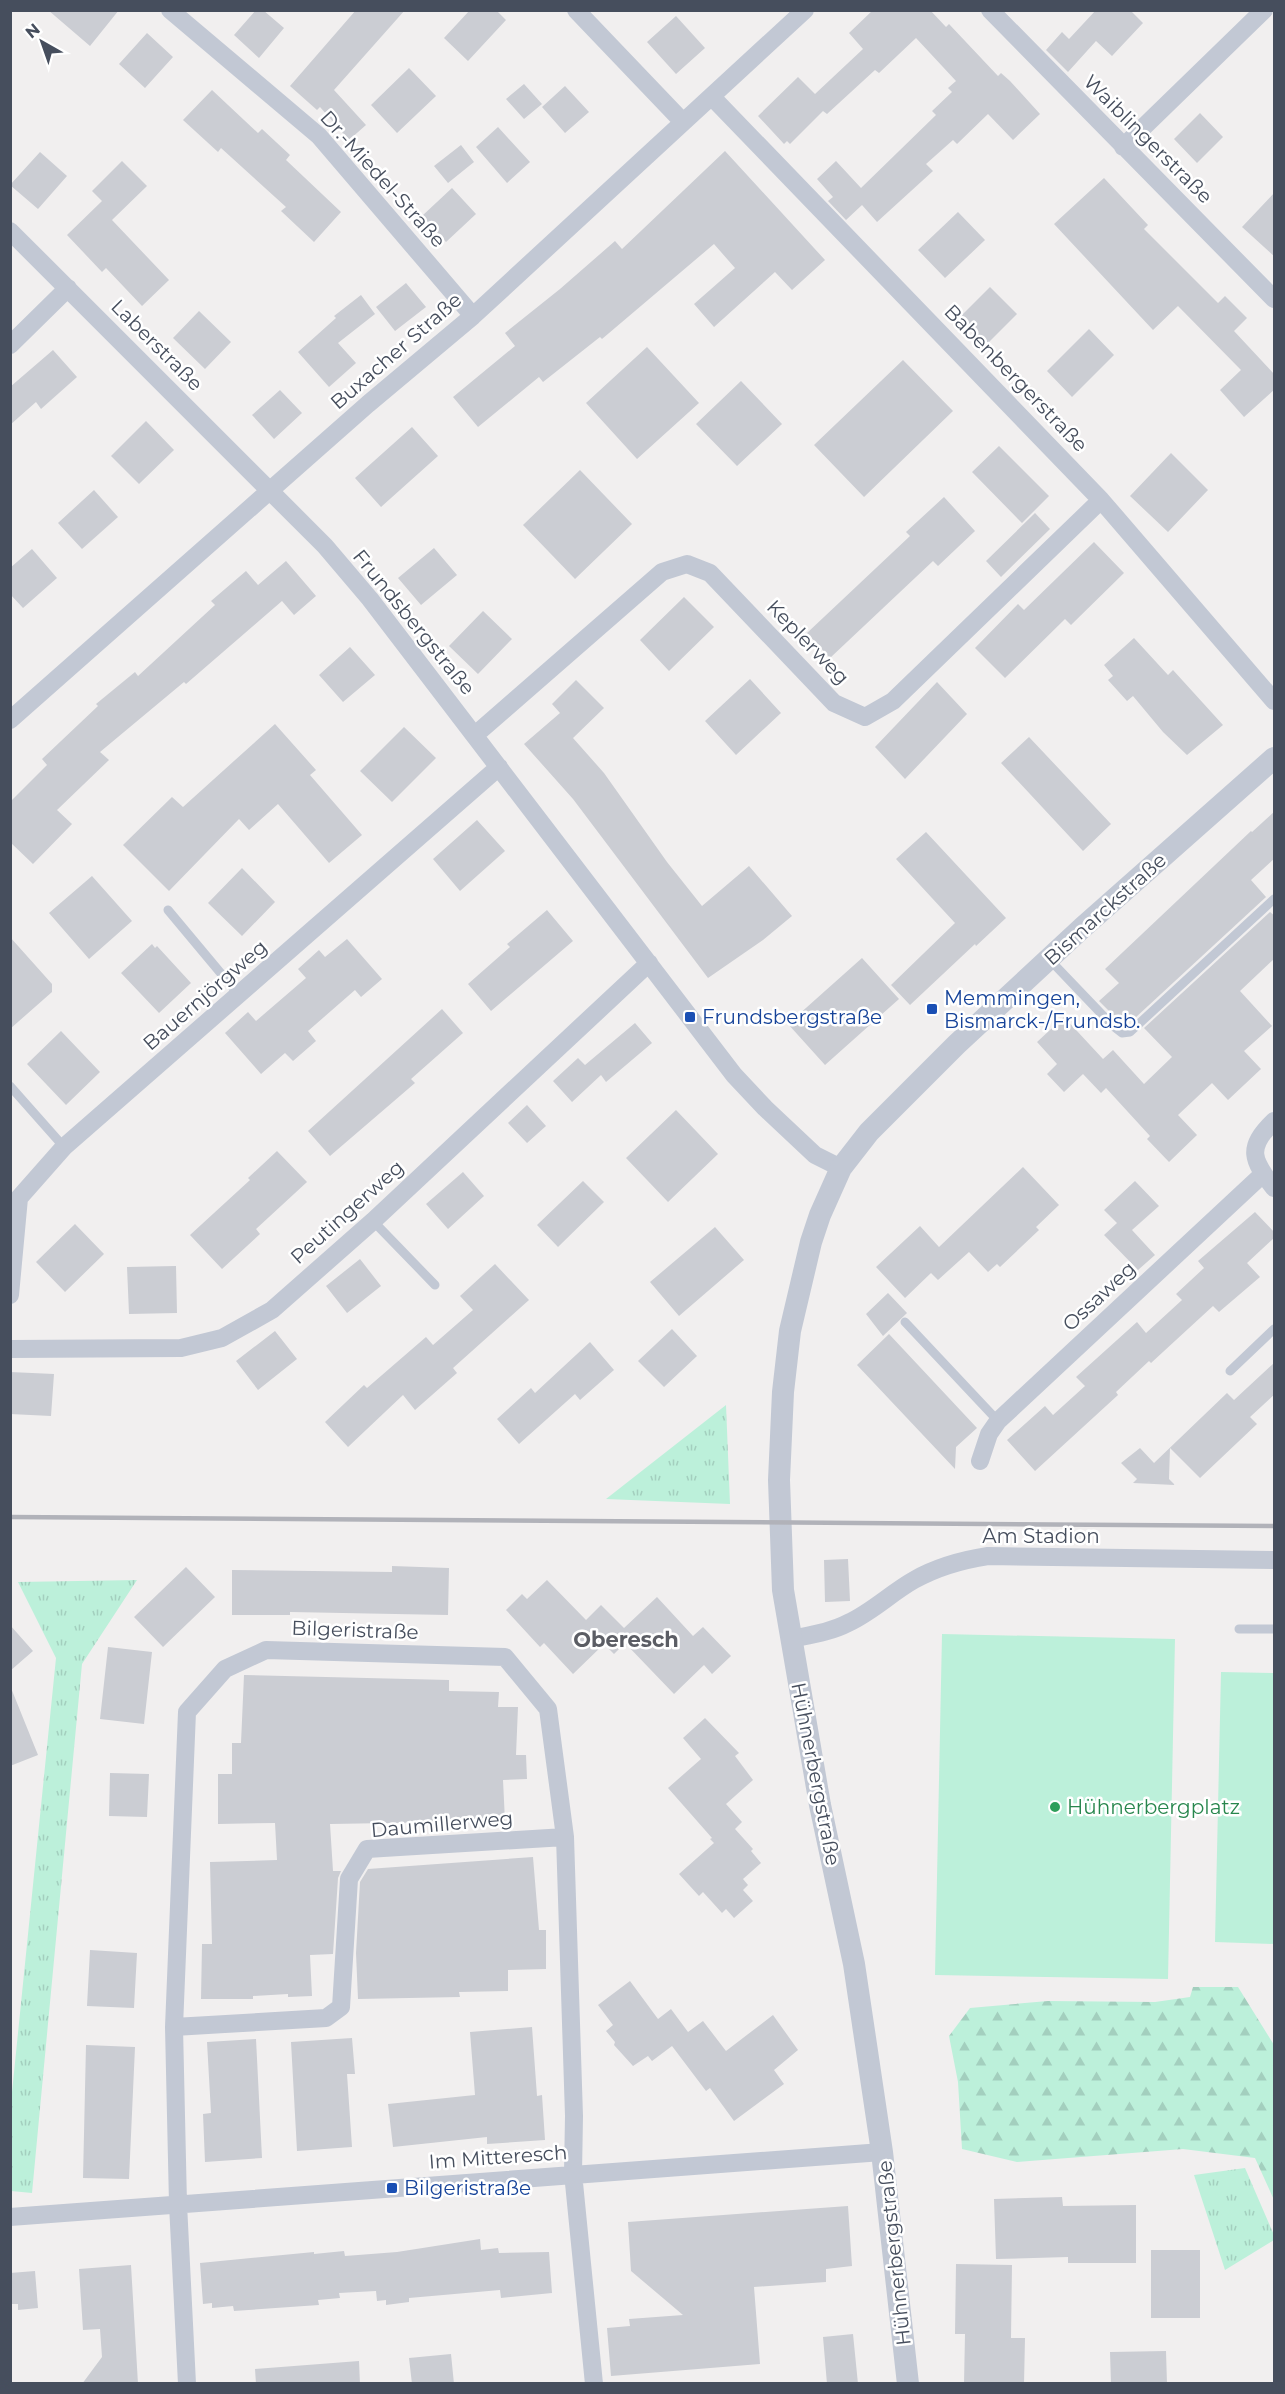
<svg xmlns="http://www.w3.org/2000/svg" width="1285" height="2394" font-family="Montserrat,sans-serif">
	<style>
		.grass { fill: #bcf0da }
		.forest { fill: url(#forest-firs) }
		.park { fill: url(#park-tufts) }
		.building { fill: #cbcdd3 }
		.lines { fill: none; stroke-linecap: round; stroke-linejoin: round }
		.service { stroke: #c2c8d4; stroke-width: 9 }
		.minor { stroke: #c2c8d4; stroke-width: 18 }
		.tertiary { stroke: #c2c8d4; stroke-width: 22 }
		.rail { stroke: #b1b2b9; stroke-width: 4.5 }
		.transit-dot { fill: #1a4fb4; stroke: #fff; stroke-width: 2 }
		.leisure-dot { fill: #2e9e5b; stroke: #fff; stroke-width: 2 }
		.labels { text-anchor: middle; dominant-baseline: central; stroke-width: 5; stroke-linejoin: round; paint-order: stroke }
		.street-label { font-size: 20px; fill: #464e5d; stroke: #fff }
		.transit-label { font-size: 20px; fill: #164399; stroke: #fff; text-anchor: start }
		.leisure-label { font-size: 20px; fill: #27864d; stroke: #fff; text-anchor: start }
		.neighbourhood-label { font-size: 21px; font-weight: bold; fill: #5b5d64; stroke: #fff }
	</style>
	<defs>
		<pattern id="forest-firs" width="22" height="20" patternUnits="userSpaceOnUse" patternTransform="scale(1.5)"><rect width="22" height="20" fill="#bcf0da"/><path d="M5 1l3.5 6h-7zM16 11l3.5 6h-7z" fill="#a3cfbe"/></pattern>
		<pattern id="park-tufts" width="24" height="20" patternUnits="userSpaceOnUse" patternTransform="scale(1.5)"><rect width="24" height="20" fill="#bcf0da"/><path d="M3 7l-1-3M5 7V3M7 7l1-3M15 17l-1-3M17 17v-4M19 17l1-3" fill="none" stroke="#a3cfbe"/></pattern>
	</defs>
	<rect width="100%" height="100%" fill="#f1efef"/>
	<path class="grass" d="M942 1634 1175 1639 1168 1979 935 1975Z
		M1221 1672 1274 1673V1944L1215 1942Z"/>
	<path class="forest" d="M1193 1987H1238L1274 2045V2200L1255 2158 1183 2149 1017 2162 962 2149 958 2082 949 2036 970 2008 1048 2001 1155 2002 1190 1997Z"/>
	<path class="park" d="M726 1405 730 1504 606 1499Z
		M137 1580 82 1664 32 2193 11 2191V2102L56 1658 18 1582Z
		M1245 2168 1274 2235V2240L1225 2270 1194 2175Z"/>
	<path class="building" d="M48 10H119L90 46Z
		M256 10H263L284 28 259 58 234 35Z
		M356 10H405L334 90 366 125 349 140 320 107 317 110 290 86Z
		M470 10H496L506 20 468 61 444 38Z
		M873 10H930L946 27 949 24 998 76 1001 73 1010 81 1040 114 1013 140 988 114 957 144 953 140 926 164 933 171 877 222 862 205 846 220 828 201 833 197 817 179 836 161 861 188 936 115 932 111 952 92 948 88 956 81 916 38 879 73 875 70 827 114 823 111 790 144 787 141 784 144 758 116 798 77 815 94 863 49 849 33Z
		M1096 10H1130L1143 23 1112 56 1096 41 1068 72 1046 50 1062 32 1069 39Z
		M676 16 705 48 676 74 647 42Z
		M147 33 173 57 145 88 119 64Z
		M409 68 436 96 397 133 371 105Z
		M524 84 542 104 524 119 506 99Z
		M565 86 589 112 565 133 542 107Z
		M212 90 258 133 262 129 290 155 286 160 341 212 314 242 281 211 286 207 221 148 218 152 183 120Z
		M1200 113 1223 137 1197 163 1174 139Z
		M498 127 530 162 507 183 476 147Z
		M461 145 474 162 448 183 434 166Z
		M725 151 825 260 792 290 775 272 714 327 694 304 735 268 714 244 602 339 600 337 543 382 539 377 478 427 453 397 515 346 505 333 560 289 615 241 622 249Z
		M40 152 67 176 38 209 10 185Z
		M122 161 147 186 112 220 169 280 142 306 106 268 102 272 67 235 102 201 92 191Z
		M1104 178 1148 225 1144 229 1218 303 1225 296 1247 318 1234 331 1275 375V389L1244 417 1220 390 1241 370 1178 306 1153 330 1054 224Z
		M452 188 476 214 446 242 422 216Z
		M1275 192V257L1242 227Z
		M958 212 985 240 945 278 918 250Z
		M406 283 426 307 395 331 376 307Z
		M990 287 1017 314 987 344 960 317Z
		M361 295 375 314 338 343 356 363 329 387 298 352 336 318 334 316Z
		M199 311 231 342 205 369 173 338Z
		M1089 329 1114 355 1072 397 1047 371Z
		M647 347 699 403 637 459 586 403Z
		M53 350 77 377 41 409 36 402 10 425V387Z
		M903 360 953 411 864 497 814 445Z
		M741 381 782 424 737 466 696 424Z
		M280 390 302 413 274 439 252 415Z
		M146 421 174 450 139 484 111 456Z
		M412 427 438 456 381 507 355 478Z
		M999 446 1049 496 1022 523 972 472Z
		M1171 453 1208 490 1168 532 1130 496Z
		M580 470 632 524 575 579 523 525Z
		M94 490 118 517 82 549 58 523Z
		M944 497 975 531 938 566 933 561 830 658 807 633 910 536 906 532Z
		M1035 513 1050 529 1001 577 986 561Z
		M1094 542 1124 573 1071 625 1065 619 1005 678 975 648 1018 604 1024 610Z
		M434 548 457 575 421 605 398 578Z
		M32 549 57 578 23 608 10 594V568Z
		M286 561 316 596 294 615 282 601 186 684 184 682 100 752 109 760 57 810 72 824 33 864 10 842V802L47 765 42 759 98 706 96 704 135 672 138 676 215 605 211 601 246 571 258 585Z
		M684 597 714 627 669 671 640 640Z
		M483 611 512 639 478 674 449 646Z
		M1134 638 1168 675 1173 670 1223 725 1187 755 1163 732 1133 696 1127 701 1108 680 1113 676 1104 665Z
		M350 647 375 675 343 702 319 675Z
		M750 679 781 713 736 755 705 721Z
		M576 680 604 708 573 738 604 773 667 862 702 906 749 866 792 916 763 940 708 978 573 799 524 744 560 713 552 704Z
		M937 682 967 714 905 779 875 747Z
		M275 724 316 770 310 775 362 835 329 863 278 804 249 830 239 819 169 891 123 845 172 797 183 807Z
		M404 727 436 758 392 802 360 771Z
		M1029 737 1111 824 1083 851 1001 763Z
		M1275 811V858L1251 880 1266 897 1135 1018 1131 1014 1121 1023 1099 1001 1119 983 1105 969 1251 831 1252 832Z
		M477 820 505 851 460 891 433 859Z
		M926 832 1006 918 976 946 975 944 910 1005 891 985 955 923 896 859Z
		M242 868 275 902 242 936 208 903Z
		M92 876 132 921 89 959 49 913Z
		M547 910 573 941 491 1011 468 984 510 947 507 944Z
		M1270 912 1275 916V958L1240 991 1272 1026 1244 1051 1261 1069 1228 1100 1212 1083 1178 1115 1197 1135 1169 1162 1147 1139 1150 1136 1106 1088 1101 1093 1083 1074 1064 1092 1047 1074 1057 1064 1037 1042 1064 1017 1103 1059 1113 1050 1144 1084 1172 1057 1144 1028Z
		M10 937 52 984V992L10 1029Z
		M347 939 382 979 361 997 355 990 308 1031 316 1041 293 1061 285 1053 261 1074 225 1033 248 1012 256 1021 306 978 298 969 319 950 325 957Z
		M152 944 155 948 157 946 191 983 159 1013 121 973Z
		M862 958 899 999 825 1065 788 1024Z
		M442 1009 463 1033 411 1079 415 1083 330 1156 308 1131Z
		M635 1023 652 1043 606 1082 601 1075 572 1102 553 1081 578 1058 585 1065Z
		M61 1031 100 1072 66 1105 27 1064Z
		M527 1105 546 1126 527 1143 508 1123Z
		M676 1110 718 1154 668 1202 626 1158Z
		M277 1151 307 1182 256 1229 260 1234 222 1269 190 1235 250 1180 248 1178Z
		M1023 1167 1059 1205 1036 1227 1039 1230 1000 1267 997 1264 988 1272 969 1252 938 1280 931 1273 905 1298 876 1267 920 1226 939 1247Z
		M463 1172 484 1196 448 1229 426 1204Z
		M583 1181 604 1202 558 1247 537 1225Z
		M1135 1181 1159 1206 1132 1230 1155 1255 1138 1270 1104 1235 1117 1223 1104 1210Z
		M1255 1212 1275 1233V1237L1247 1263 1260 1277 1219 1312 1213 1306 1151 1363 1149 1361 1116 1392 1118 1395 1035 1471 1007 1440 1045 1406 1053 1415 1085 1386 1076 1377 1137 1322 1146 1333 1182 1300 1176 1294 1204 1268 1198 1261Z
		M75 1224 104 1254 65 1292 36 1262Z
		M715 1227 744 1260 679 1316 650 1282Z
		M360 1259 381 1286 347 1313 326 1286Z
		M495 1264 529 1300 453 1368 457 1373 415 1410 403 1395 348 1447 325 1422 364 1385 367 1388 426 1337 433 1345 473 1310 460 1296Z
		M176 1266 177 1313 129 1314 127 1267Z
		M888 1293 907 1313 883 1336 866 1314Z
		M672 1329 697 1356 664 1387 638 1361Z
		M275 1331 297 1359 258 1390 236 1361Z
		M889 1334 977 1428 956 1447 955 1469 857 1365Z
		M590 1342 614 1370 580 1400 575 1394 519 1444 497 1419 531 1388 535 1393Z
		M1275 1362V1394L1250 1417 1257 1424 1200 1478 1170 1448 1169 1479 1175 1485 1133 1483 1137 1479 1121 1463 1140 1448 1154 1463 1227 1393 1234 1400Z
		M10 1372 54 1374 51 1416 10 1414Z
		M848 1559 850 1601 825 1602 824 1560Z
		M392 1566 449 1568 448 1615 290 1612V1615H232V1570L392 1572Z
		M186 1567 215 1597 163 1647 134 1617Z
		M547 1580 586 1620 601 1605 624 1628 657 1597 693 1636 703 1627 731 1656 712 1674 704 1665 674 1694 625 1643 614 1654 604 1644 573 1674 544 1643 540 1647 506 1610 522 1594 527 1599Z
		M10 1625 33 1651 10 1671Z
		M108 1647 152 1652 144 1724 100 1719Z
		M244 1675 449 1680V1691L499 1692 498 1707H518L516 1755H526L527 1779 503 1780 505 1821 330 1824 333 1871H341L338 1878 333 1954 310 1955 312 1996 288 1997V1994L253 1996V1999H201L202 1944H212L210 1862 277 1860 275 1823 218 1824V1774H232V1743H241Z
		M11 1688 38 1755 10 1766V1689Z
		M705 1718 739 1753 735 1756 753 1780 726 1804 742 1822 735 1829 753 1849 751 1851 761 1863 743 1879 748 1885 743 1890 753 1901 734 1918 726 1909 722 1913 703 1892 699 1896 679 1874 714 1843 710 1839 712 1838 668 1788 701 1759 683 1738Z
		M110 1773 149 1774 147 1817 109 1816Z
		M533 1857 539 1930H546V1969L508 1970V1991L459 1992 460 1997 358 1999 356 1953 360 1882 368 1869Z
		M90 1950 137 1953 134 2008 87 2006Z
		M630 1981 658 2019 671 2009 688 2032 703 2021 726 2051 773 2015 798 2050 774 2070 784 2084 734 2121 710 2088 706 2091 672 2046 652 2061 648 2056 633 2066 614 2045 615 2042 606 2031 613 2025 598 2005Z
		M532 2027 537 2096 542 2095 545 2140 487 2144V2137L393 2147 388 2104 475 2095 470 2032Z
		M352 2038 355 2074H347L352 2147 297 2151 291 2042Z
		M256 2039 262 2158 205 2162 203 2114 211 2113 207 2042Z
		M86 2045 135 2047 129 2179 83 2178Z
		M1062 2197 1063 2206 1136 2205V2263H1068V2257L996 2259 994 2199Z
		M848 2206 852 2266 826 2269V2282L754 2287 760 2364 611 2376 607 2328 630 2326 629 2319 683 2315 631 2271 628 2222Z
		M480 2239 481 2250 498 2248 499 2253 549 2252 552 2293 501 2298 500 2290 409 2298V2302L386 2305V2300L377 2301 376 2291 339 2293 340 2298 318 2300 319 2305 234 2311 233 2306 212 2308V2303L203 2304 200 2263 314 2252V2254L344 2251 345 2256 397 2252Z
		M1151 2250H1200V2318H1151Z
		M956 2264 1012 2265 1011 2338H1025L1024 2384H964L965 2334H955Z
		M131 2265 138 2384H82L102 2357 100 2329 83 2330 79 2269Z
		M35 2271 38 2308 18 2310V2304H10V2273Z
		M853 2334 858 2384H827L823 2337Z
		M1166 2351 1167 2384H1111L1110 2352Z
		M451 2354 454 2384H412L409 2358Z
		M359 2361 360 2384H256L255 2369Z"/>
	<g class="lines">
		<path class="service" d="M168 910 239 995
			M1049 959 1113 1026 1122 1033 1130 1032 1274 899
			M10 1086 64 1147
			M373 1221 435 1285
			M905 1322 998 1421
			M1230 1371 1274 1329
			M1239 1629H1274"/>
		<path class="minor" d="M170 10 319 136 473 316
			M576 10 683 122
			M990 10 1274 299
			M712 97 1101 500 1274 701
			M1123 147 1264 10
			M10 231 325 546 370 599 734 1075 765 1108 815 1155 841 1168
			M10 345 68 288
			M10 720 368 404 473 316 805 10
			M475 735 662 572 687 564 710 573 834 703 865 717 893 701 1101 500
			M1274 1121C1246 1148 1252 1160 1274 1188
			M10 1295 19 1198 64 1147 499 767
			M10 1349 181 1348 222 1338 272 1310 373 1221 649 963
			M980 1461 989 1434 998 1421 1263 1174
			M791 1639C810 1635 831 1632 848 1623 872 1612 891 1593 914 1580 937 1567 962 1560 988 1556L1274 1560
			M174 2027 326 2018 341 2007 349 1879 367 1849 565 1837
			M10 2217 882 2152
			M187 2384 178 2204 174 2027 187 1712 225 1669 266 1650 505 1657 548 1709 565 1837 574 2116 573 2173 594 2384"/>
		<path class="tertiary" d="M908 2384 882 2152 854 1964 820 1805 783 1590 779 1480 783 1392 790 1331 811 1242 820 1215 841 1168 869 1132 957 1044 1082 928 1274 758"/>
		<path class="rail" d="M10 1517 1274 1526"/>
	</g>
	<g class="transit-dot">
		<rect x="926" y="1003" width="12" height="12" rx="3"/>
		<rect x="684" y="1011" width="12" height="12" rx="3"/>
		<rect x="386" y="2182" width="12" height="12" rx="3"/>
	</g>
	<circle class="leisure-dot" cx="1055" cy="1807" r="6"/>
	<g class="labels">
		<g class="street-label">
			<text transform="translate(1148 139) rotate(45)">Waiblingerstraße</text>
			<text transform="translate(383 179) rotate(48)">Dr.-Miedel-Straße</text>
			<text transform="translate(157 345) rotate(45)">Laberstraße</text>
			<text transform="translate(396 351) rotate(-41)">Buxacher Straße</text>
			<text transform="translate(1016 378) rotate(46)">Babenbergerstraße</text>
			<text transform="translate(414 622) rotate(51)">Frundsbergstraße</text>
			<text transform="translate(808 642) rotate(46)">Keplerweg</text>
			<text transform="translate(1105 909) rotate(-42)">Bismarckstraße</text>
			<text transform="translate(205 995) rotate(-41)">Bauernjörgweg</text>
			<text transform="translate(347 1212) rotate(-42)">Peutingerweg</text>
			<text transform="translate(1099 1296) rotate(-43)">Ossaweg</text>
			<text x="1041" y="1536">Am Stadion</text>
			<text transform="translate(355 1630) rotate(2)">Bilgeristraße</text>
			<text transform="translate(816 1774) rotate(79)">Hühnerbergstraße</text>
			<text transform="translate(442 1824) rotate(-5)">Daumillerweg</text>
			<text transform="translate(498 2157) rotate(-4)">Im Mitteresch</text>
			<text transform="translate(894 2253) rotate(-96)">Hühnerbergstraße</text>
		</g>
		<g class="transit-label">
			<text x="944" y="998">Memmingen,<tspan x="944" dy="23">Bismarck-/Frundsb.</tspan></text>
			<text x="702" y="1017">Frundsbergstraße</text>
			<text x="404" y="2188">Bilgeristraße</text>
		</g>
		<g class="leisure-label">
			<text x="1067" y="1807">Hühnerbergplatz</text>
		</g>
		<g class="neighbourhood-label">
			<text x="626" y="1639">Oberesch</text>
		</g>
	</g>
	<rect width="1285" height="2394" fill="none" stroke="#464e5d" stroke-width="24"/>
	<g transform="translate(42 42) rotate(320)" stroke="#ffffff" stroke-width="4.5" paint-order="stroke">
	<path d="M0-4.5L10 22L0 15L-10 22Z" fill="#464e5d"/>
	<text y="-9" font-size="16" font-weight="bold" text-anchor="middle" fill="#464e5d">N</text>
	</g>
</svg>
